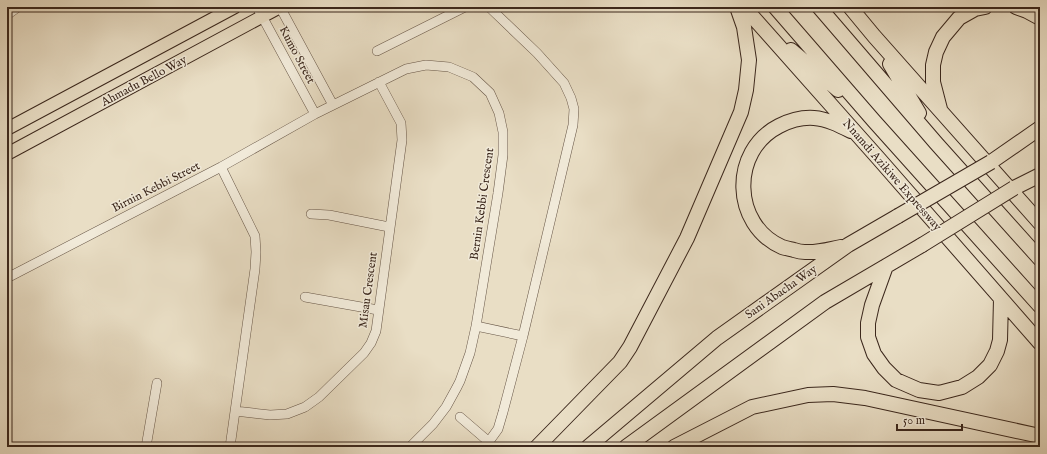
<svg xmlns="http://www.w3.org/2000/svg" width="1047" height="454" font-family="'IM FELL English',serif">
	<style>
		.lines { fill: none; stroke-linecap: round; stroke-linejoin: round }
		.minor-casing { stroke: #665546; stroke-width: 10 }
		.major-casing { stroke: #3b271c; stroke-width: 14 }
		.highway-casing { stroke: #3b271c; stroke-width: 16 }
		.minor { stroke: #f1ead9; stroke-width: 9 }
		.major { stroke: #e9dec5; stroke-width: 12 }
		.highway { stroke: #e9dec5; stroke-width: 14 }
		.highway-bridge-casing { stroke: #3b271c; stroke-width: 16; stroke-linecap: butt }
		.highway-bridge { stroke: #e9dec5; stroke-width: 14 }
		.labels { text-anchor: middle; dominant-baseline: central; stroke-width: 3; stroke-linejoin: round; paint-order: stroke }
		.street-label { font-size: 12px; fill: #3b271c; stroke: #f1ead9 }
	</style>
	<rect width="100%" height="100%" fill="#e9dec5"/>
	<filter id="stains"><feTurbulence type="fractalNoise" baseFrequency=".005" numOctaves="4"/><feColorMatrix values="0 0 0 0 .2 0 0 0 0 .09 0 0 0 0 .02 0 0 0 .5 -.17"/></filter>
	<radialGradient id="worn" r=".72"><stop offset=".6" stop-color="#630" stop-opacity="0"/><stop offset="1" stop-color="#630" stop-opacity=".3"/></radialGradient>
	<g class="lines">
		<defs>
			<path id="minor" d="M257 7 315 114
				M280 7 333 105
				M7 15 18 7
				M377 51 465 7
				M221 167 255 236 256 252 255 269 230 447
				M311 214 329 215 389 227
				M7 278 221 167 315 114 406 69 426 65 449 67 473 77 490 93 499 113 503 132V155L498 193 476 326 470 353 460 381 457 387 446 407 433 424 410 447
				M305 297 378 310
				M476 326 523 336
				M235 411 270 415 287 414 305 407 319 397 364 353 371 343 376 331 402 140 401 123 379 82
				M460 417 489 442
				M146 447 157 383
				M485 447 498 429 503 412 523 336 573 125 574 109 571 98 564 83 537 53 489 7"/>
			<path id="major" d="M7 129 235 7
				M7 154 280 7"/>
			<path id="highway" d="M744 7 879 159 1040 343
				M775 7 874 121 1040 306
				M819 7 936 143 1040 259
				M850 7 874 36 1040 223
				M1016 7 1027 11 1040 18
				M791 50 838 90
				M890 64 919 113
				M940 109 933 82V65L936 52 943 37 959 18 975 9 985 7
				M991 162 1040 128
				M1014 188 1040 175
				M841 247C830 249 818 253 805 252 801 252 797 251 794 250 790 249 785 248 782 247 732 225 730 151 779 126 789 121 801 117 814 118 827 119 839 125 851 131
				M886 266 872 305 868 323V337L874 354 884 368 896 380 919 390 939 393 962 387 978 377 990 365 997 351 1000 340 1001 299
				M537 447 620 362 630 347 687 238 741 112 746 90 749 60 744 27 737 7
				M588 447 717 338 848 245 898 216
				M626 447 825 302 922 245
				M674 447 752 407 808 395 833 394 865 398 1040 436"/>
		</defs>
		<use href="#minor" class="minor-casing"/>
		<use href="#major" class="major-casing"/>
		<use href="#highway" class="highway-casing"/>
		<use href="#minor" class="minor"/>
		<use href="#major" class="major"/>
		<use href="#highway" class="highway"/>
		<defs>
			<path id="highway-bridge" d="M898 216 991 162
				M922 245 1014 188"/>
		</defs>
		<use href="#highway-bridge" class="highway-bridge-casing"/>
		<use href="#highway-bridge" class="highway-bridge"/>
	</g>
	<g class="labels">
		<g class="street-label">
			<text transform="translate(297 55) rotate(62)">Kumo Street</text>
			<text transform="translate(144 81) rotate(-28)">Ahmadu Bello Way</text>
			<text transform="translate(892 175) rotate(49)">Nnamdi Azikiwe Expressway</text>
			<text transform="translate(156 187) rotate(-27)">Birnin Kebbi Street</text>
			<text transform="translate(482 204) rotate(-82)">Bernin Kebbi Crescent</text>
			<text transform="translate(368 290) rotate(-82)">Misau Crescent</text>
			<text transform="translate(781 292) rotate(-35)">Sani Abacha Way</text>
		</g>
	</g>
	<rect width="1047" height="454" fill="none" stroke="#e9dec5" stroke-width="24"/>
	<rect x="8" y="8" width="1031" height="438" fill="none" stroke="#3b271c" stroke-width="2"/>
	<rect x="12" y="12" width="1023" height="430" fill="none" stroke="#3b271c"/>
	<path d="M897 424v6h65v-6" fill="none" stroke="#3b271c" stroke-width="2"/>
	<text x="903" y="424" font-size="12" fill="#3b271c" stroke="#f1ead9" stroke-width="3" paint-order="stroke">50 m</text>
	<rect width="100%" height="100%" filter="url(#stains)"/>
	<rect width="100%" height="100%" fill="url(#worn)"/>
</svg>
